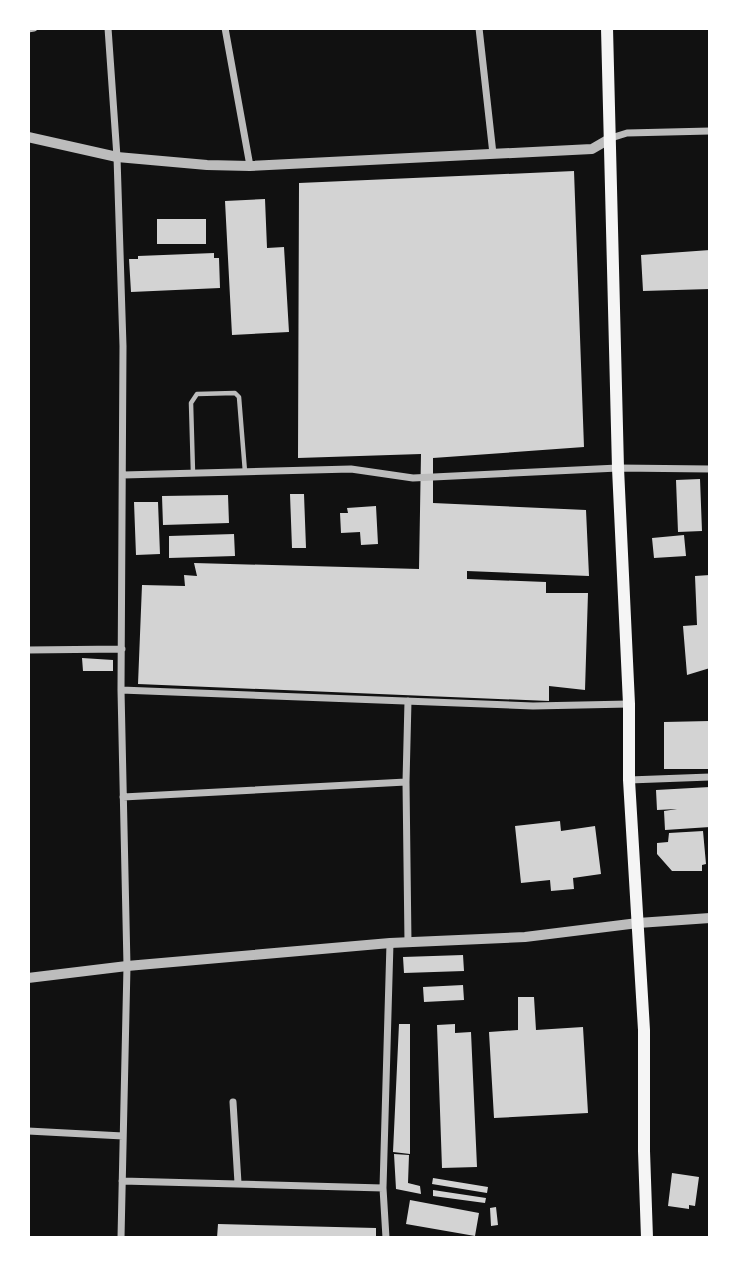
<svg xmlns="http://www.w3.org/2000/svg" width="738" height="1266" font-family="Ubuntu,sans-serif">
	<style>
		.building { fill: #d3d3d3 }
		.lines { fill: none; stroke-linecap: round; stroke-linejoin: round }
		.service { stroke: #bcbcbc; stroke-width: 4.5 }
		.minor { stroke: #bcbcbc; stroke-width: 7 }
		.tertiary { stroke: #bcbcbc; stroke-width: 10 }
		.secondary { stroke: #f5f5f5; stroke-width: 12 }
	</style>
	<rect width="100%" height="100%" fill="#111"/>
	<path class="building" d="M574 171 584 447 433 458V503L586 510 589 576 467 571V579L546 582V593H588L585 690 549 686V701L138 684 142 585 185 586 184 575 197 576 194 563 419 569 421 454 298 458 299 183Z
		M265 199 267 248 284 247 289 332 232 335 225 201Z
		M157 219H206V244H157Z
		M710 250V289L643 291 641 255Z
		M214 253V258H219L220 288 131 292 129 259H138V256Z
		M700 479 702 531 678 532 676 480Z
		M290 494H304L306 548H292Z
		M228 495 229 523 163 525 162 496Z
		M134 502H158L160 554 136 555Z
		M376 506 378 544 361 545 360 532 341 533 340 513H348L347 508Z
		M234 534 235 556 169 558V536Z
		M684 535 686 556 654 558 652 538Z
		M710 575V668L687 675 683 626 697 625 695 576Z
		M82 658 113 660V671H83Z
		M710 721V769H664V722Z
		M710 787V827L665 830 664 811 677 809 657 810 656 790Z
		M560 821 561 831 595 826 601 874 573 878 574 889 551 891 550 880 521 883 515 826Z
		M703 831 706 864 702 865V871H672L657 854V843L668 842 669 833Z
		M463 955 464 971 404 973 403 957Z
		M463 985 464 1000 424 1002 423 987Z
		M518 997H534L536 1030 583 1027 588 1113 494 1118 489 1032 518 1030Z
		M399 1024H410V1154L393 1152Z
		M455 1024V1033L471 1032 477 1167 442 1168 437 1025Z
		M394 1154 409 1155 408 1183 420 1186 421 1194 396 1189Z
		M672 1173 699 1177 695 1206 689 1205V1209L668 1206Z
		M433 1178 488 1187 487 1193 432 1184Z
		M433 1190 486 1198 485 1203 433 1196Z
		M410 1200 479 1213 475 1236 406 1224Z
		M496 1207 498 1225 491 1226 490 1208Z
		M218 1224 376 1228V1238H217Z"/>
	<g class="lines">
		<path class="service" d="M193 473 191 403 197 394 235 393 239 397 245 472"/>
		<path class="minor" d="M108 28 117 157 123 346 121 690 127 966 121 1238
			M225 28 250 166
			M479 28 493 154
			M28 29 34 28
			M611 138 627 133 710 131
			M123 475 351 469 413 478 618 468 710 469
			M28 650 122 649
			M121 690 533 706 629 704
			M408 701 406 782 408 943
			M629 780 710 777
			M123 797 406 782
			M233 1102 238 1183
			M28 1131 123 1136
			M122 1181 383 1188
			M386 1238 383 1188 390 943"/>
		<path class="tertiary" d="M28 137 117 157 207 165 250 166 592 149 611 138
			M28 978 127 966 390 943 525 937 638 923 710 918"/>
		<path class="secondary" d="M607 28 618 468 629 704V780L644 1030V1151L647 1238"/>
	</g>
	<rect width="738" height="1266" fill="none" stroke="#ffffff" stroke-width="60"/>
</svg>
